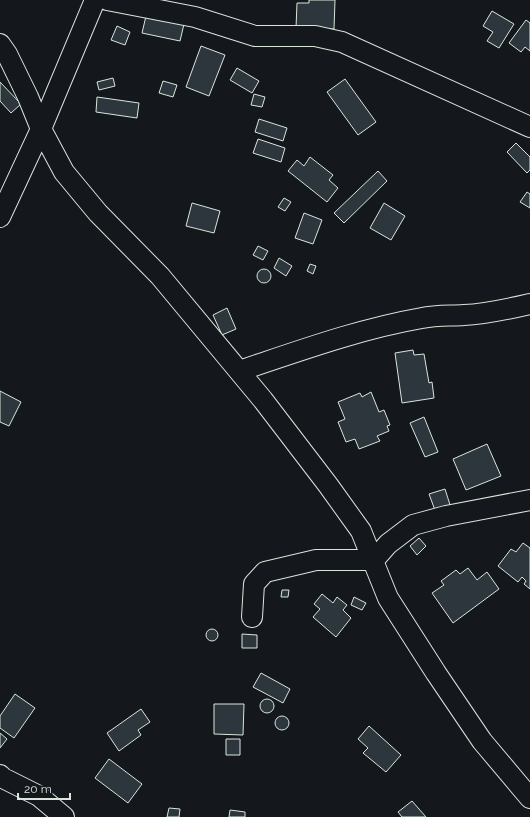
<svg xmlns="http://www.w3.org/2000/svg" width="530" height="817" font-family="Raleway,sans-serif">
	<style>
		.building { fill: #2c363c; stroke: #d8e6dc }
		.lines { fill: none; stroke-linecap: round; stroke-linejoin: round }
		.minor-casing { stroke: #d8e6dc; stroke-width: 22 }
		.minor { stroke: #14181c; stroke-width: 20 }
	</style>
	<rect width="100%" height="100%" fill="#14181c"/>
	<path class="building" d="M309 0H335L334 29 296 28 297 3H309Z
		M492 11 514 24 499 48 487 41 493 32 483 26Z
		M146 16 184 24 180 41 142 33Z
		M526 20 530 23V51L525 47 521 52 509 43Z
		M117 26 130 32 125 45 111 40Z
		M201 46 225 55 209 96 186 87Z
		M237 68 259 81 252 93 230 80Z
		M113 78 115 86 99 90 97 82Z
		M345 79 376 122 358 135 327 92Z
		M163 81 177 85 173 97 159 93Z
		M0 82 21 104 11 113 0 101Z
		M254 94 265 97 262 107 251 105Z
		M97 97 139 103 137 118 96 112Z
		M259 119 287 128 283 141 255 132Z
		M258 139 285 148 281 162 253 153Z
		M516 143 530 157V170L527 173 507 152Z
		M310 157 333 175 329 180 338 188 327 202 288 171 297 160 304 166Z
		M378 171 387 181 344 223 334 213Z
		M527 192 530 194V208L520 202Z
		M284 198 291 202 285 211 278 207Z
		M192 203 220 211 214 233 186 226Z
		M384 203 405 216 391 240 370 228Z
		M304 213 322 220 313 244 295 238Z
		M258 246 268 251 263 260 253 255Z
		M279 258 292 266 286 276 274 268Z
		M310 264 316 266 313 274 307 271Z
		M257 276a7 7 0 1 1 14 0a7 7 0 1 1-14 0Z
		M227 308 236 329 222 335 213 315Z
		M413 350 414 355 424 354 429 383 432 382 434 398 402 403 395 353Z
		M0 391 21 402 9 426 0 422Z
		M371 392 379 412 384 410 390 425 387 426 389 431 377 436 380 441 359 449 355 439 346 442 338 422 345 419 338 402 360 393 362 397Z
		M424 417 438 452 425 457 410 423Z
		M487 444 501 476 466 490 453 459Z
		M445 489 451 508 436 513 429 494Z
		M419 538 426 546 417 555 410 546Z
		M523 543 530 548V589L524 584 526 581 522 577 518 582 498 566 511 549 516 552Z
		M468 568 477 580 487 572 499 589 453 623 432 593 444 585 441 581 456 570 460 574Z
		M282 590H289L288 597H281Z
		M322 594 333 603 337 597 347 605 343 610 351 618 336 637 313 617 320 609 314 604Z
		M354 597 366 603 362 610 351 605Z
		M206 635a6 6 0 1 1 12 0a6 6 0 1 1-12 0Z
		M242 634 257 635V648H242Z
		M261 673 290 689 283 703 253 687Z
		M15 694 35 708 14 738 0 728V716Z
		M260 706a7 7 0 1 1 14 0a7 7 0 1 1-14 0Z
		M214 704H244L243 735 214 734Z
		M141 709 150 722 138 730 141 735 119 751 107 733Z
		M275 723a7 7 0 1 1 14 0a7 7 0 1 1-14 0Z
		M369 726 401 755 386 772 363 753 368 748 358 739Z
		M0 733 7 739 0 748Z
		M226 739H240V755H226Z
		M109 759 142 784 128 803 95 778Z
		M412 801 426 817H402L398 812Z
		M169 808 180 809 179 817H167Z
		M230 810 245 812V817H229Z"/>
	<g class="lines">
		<defs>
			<path id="minor" d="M107 0 195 17 255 36H315L342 42 530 127
				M0 44 7 54 28 97 41 129 64 172 98 213 160 276 263 400 328 485 361 531 388 598 436 673 482 741 530 798
				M0 217 41 129 95 0
				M239 371C299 351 359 329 422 318 436 315 451 316 464 315 487 314 508 309 530 304
				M252 617 254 584 265 572 316 560H374L388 544 413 525 446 516 530 500
				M0 775 3 778 39 796 64 817"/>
		</defs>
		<use href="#minor" class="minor-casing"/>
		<use href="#minor" class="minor"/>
	</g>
	<path d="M18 793v6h52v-6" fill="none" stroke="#d8e6dc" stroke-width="2"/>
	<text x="24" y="793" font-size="12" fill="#d8e6dc" stroke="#14181c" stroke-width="3" paint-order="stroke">20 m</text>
</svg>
